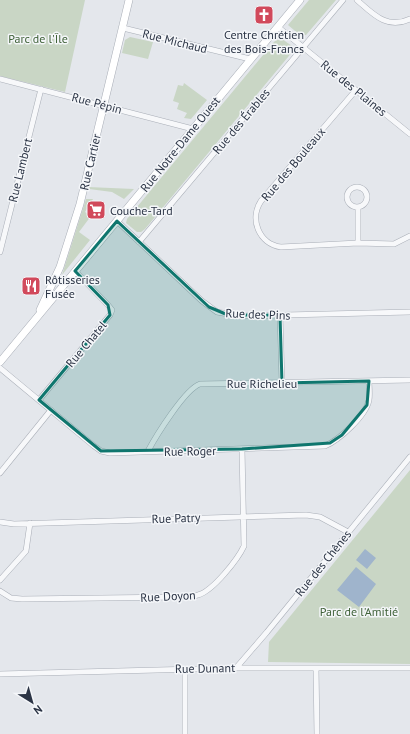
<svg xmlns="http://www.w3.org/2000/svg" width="410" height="734" font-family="'PT Sans',sans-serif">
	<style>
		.green { fill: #c9d6c5 }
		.water { fill: #9fb4cc }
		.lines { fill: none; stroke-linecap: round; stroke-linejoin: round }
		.street-casing { stroke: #a9aeb7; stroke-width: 6 }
		.secondary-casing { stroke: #a9aeb7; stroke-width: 8 }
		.street { stroke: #f7f8fa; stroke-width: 5 }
		.secondary { stroke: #fff; stroke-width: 7 }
		.marked { fill: #0f766e; fill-opacity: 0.2; stroke: #0f766e; stroke-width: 3; stroke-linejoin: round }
		.labels { text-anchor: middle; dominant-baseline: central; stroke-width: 3; stroke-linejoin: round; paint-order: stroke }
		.poi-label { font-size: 12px; fill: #2b3445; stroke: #f4f6f9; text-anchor: start }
		.park-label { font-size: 12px; fill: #3f6138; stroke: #f4f6f9 }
		.street-label { font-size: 12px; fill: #2b3445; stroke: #f4f6f9 }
	</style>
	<rect width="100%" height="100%" fill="#e4e7ec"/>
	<path class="green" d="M0 0H85L65 92 0 76Z
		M309 0H336L306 35 301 36 288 25Z
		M130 37 153 42 148 59 122 53 125 40Z
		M282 39 292 46 293 51 145 229 141 232H137L126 223 127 219 273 43 276 40Z
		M184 83 207 100 191 119 184 118 187 113 177 109 179 103 173 101 178 85 183 86Z
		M88 187 134 189 124 199 112 192 89 189Z
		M86 199H93L85 212 91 216 79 232 90 240 62 275Z
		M410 470V664L268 662 269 642Z"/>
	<path class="water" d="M365 549 376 558 367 569 356 560Z
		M356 567 376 584 359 607 337 590Z"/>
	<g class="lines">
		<defs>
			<path id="street" d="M357 0C373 14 387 30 410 19
				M278 27 410 134
				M123 28 250 59
				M0 79 193 129
				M356 90 261 201C249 219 259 244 281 247L358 243 394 244 410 236
				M347 197a10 10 0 1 1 20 0a10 10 0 1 1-20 0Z
				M117 221 202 301 217 312 239 316 410 312
				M139 242 343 0
				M358 243V207
				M0 252 41 89
				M280 315 282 383
				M0 368 94 446 101 451 110 453 325 446C339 440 366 416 369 400 370 394 369 387 369 381
				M39 400 110 315 112 310 108 305 75 271
				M148 451C156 436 185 389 200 384L410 380
				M0 473 51 410
				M0 522 14 524 306 515 320 517 348 532
				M0 580 26 551 30 523
				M0 591 11 598 22 599 180 597C186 597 193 597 198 595 213 591 238 559 244 546L242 449
				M236 668 267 632 410 457
				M316 668 317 734
				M0 674 236 668H410
				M185 734V669"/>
			<path id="secondary" d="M40 310 60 267 80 204 129 0
				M0 362 300 0"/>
		</defs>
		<use href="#street" class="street-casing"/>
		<use href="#secondary" class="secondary-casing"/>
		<use href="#street" class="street"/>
		<use href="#secondary" class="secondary"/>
	</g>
	<path class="marked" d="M117 221 209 307 228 315H280L282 383 369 381 367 405 342 435 330 443 242 449 101 451 39 400 110 315 108 305 75 271Z"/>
	<defs>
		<symbol id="church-square" viewBox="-11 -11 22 22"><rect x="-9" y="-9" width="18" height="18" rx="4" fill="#d1495b" stroke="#f4f6f9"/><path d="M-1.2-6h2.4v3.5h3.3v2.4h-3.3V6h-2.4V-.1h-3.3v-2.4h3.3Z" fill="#fff"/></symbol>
		<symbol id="supermarket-square" viewBox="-11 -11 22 22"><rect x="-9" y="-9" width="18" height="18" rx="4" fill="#d1495b" stroke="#f4f6f9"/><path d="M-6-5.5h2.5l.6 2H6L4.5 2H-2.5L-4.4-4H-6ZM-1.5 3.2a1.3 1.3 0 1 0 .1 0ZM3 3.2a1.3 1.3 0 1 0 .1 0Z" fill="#fff"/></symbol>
		<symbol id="restaurant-square" viewBox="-11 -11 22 22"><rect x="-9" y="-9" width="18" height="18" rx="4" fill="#d1495b" stroke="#f4f6f9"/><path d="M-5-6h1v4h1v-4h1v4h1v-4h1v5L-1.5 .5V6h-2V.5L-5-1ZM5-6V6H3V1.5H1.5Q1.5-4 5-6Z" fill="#fff"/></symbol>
	</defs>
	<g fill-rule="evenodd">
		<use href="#church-square" x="253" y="4" width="22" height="22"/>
		<use href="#supermarket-square" x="85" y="199" width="22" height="22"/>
		<use href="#restaurant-square" x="20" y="275" width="22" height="22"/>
	</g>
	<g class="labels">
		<g class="poi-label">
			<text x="264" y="34" text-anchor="middle">Centre Chrétien<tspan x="264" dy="14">des Bois-Francs</tspan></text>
			<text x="110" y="210">Couche-Tard</text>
			<text x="45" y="279">Rôtisseries<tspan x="45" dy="14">Fusée</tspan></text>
		</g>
		<g class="park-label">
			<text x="38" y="38">Parc de l'Île</text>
			<text x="359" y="611">Parc de l'Amitié</text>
		</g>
		<g class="street-label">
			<text transform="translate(175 41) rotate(14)">Rue Michaud</text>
			<text transform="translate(354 88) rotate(39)">Rue des Plaines</text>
			<text transform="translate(97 103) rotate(15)">Rue Pépin</text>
			<text transform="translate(241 121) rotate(-50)">Rue des Érables</text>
			<text transform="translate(180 144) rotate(-51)">Rue Notre-Dame Ouest</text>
			<text transform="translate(90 162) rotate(-77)">Rue Cartier</text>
			<text transform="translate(293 164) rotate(-50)">Rue des Bouleaux</text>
			<text transform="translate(20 170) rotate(-76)">Rue Lambert</text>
			<text transform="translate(258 314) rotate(2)">Rue des Pins</text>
			<text transform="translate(86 344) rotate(-50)">Rue Chatel</text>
			<text x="262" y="383">Rue Richelieu</text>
			<text transform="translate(190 451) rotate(-1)">Rue Roger</text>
			<text transform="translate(176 518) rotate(-2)">Rue Patry</text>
			<text transform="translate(323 563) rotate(-51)">Rue des Chênes</text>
			<text transform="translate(168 596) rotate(-3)">Rue Doyon</text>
			<text transform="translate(205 668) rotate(-1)">Rue Dunant</text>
		</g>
	</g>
	<g transform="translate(32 702) rotate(143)" stroke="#f4f6f9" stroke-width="3" paint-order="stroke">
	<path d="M0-3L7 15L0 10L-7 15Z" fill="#2b3445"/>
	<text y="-6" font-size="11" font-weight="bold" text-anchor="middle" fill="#2b3445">N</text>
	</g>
</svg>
